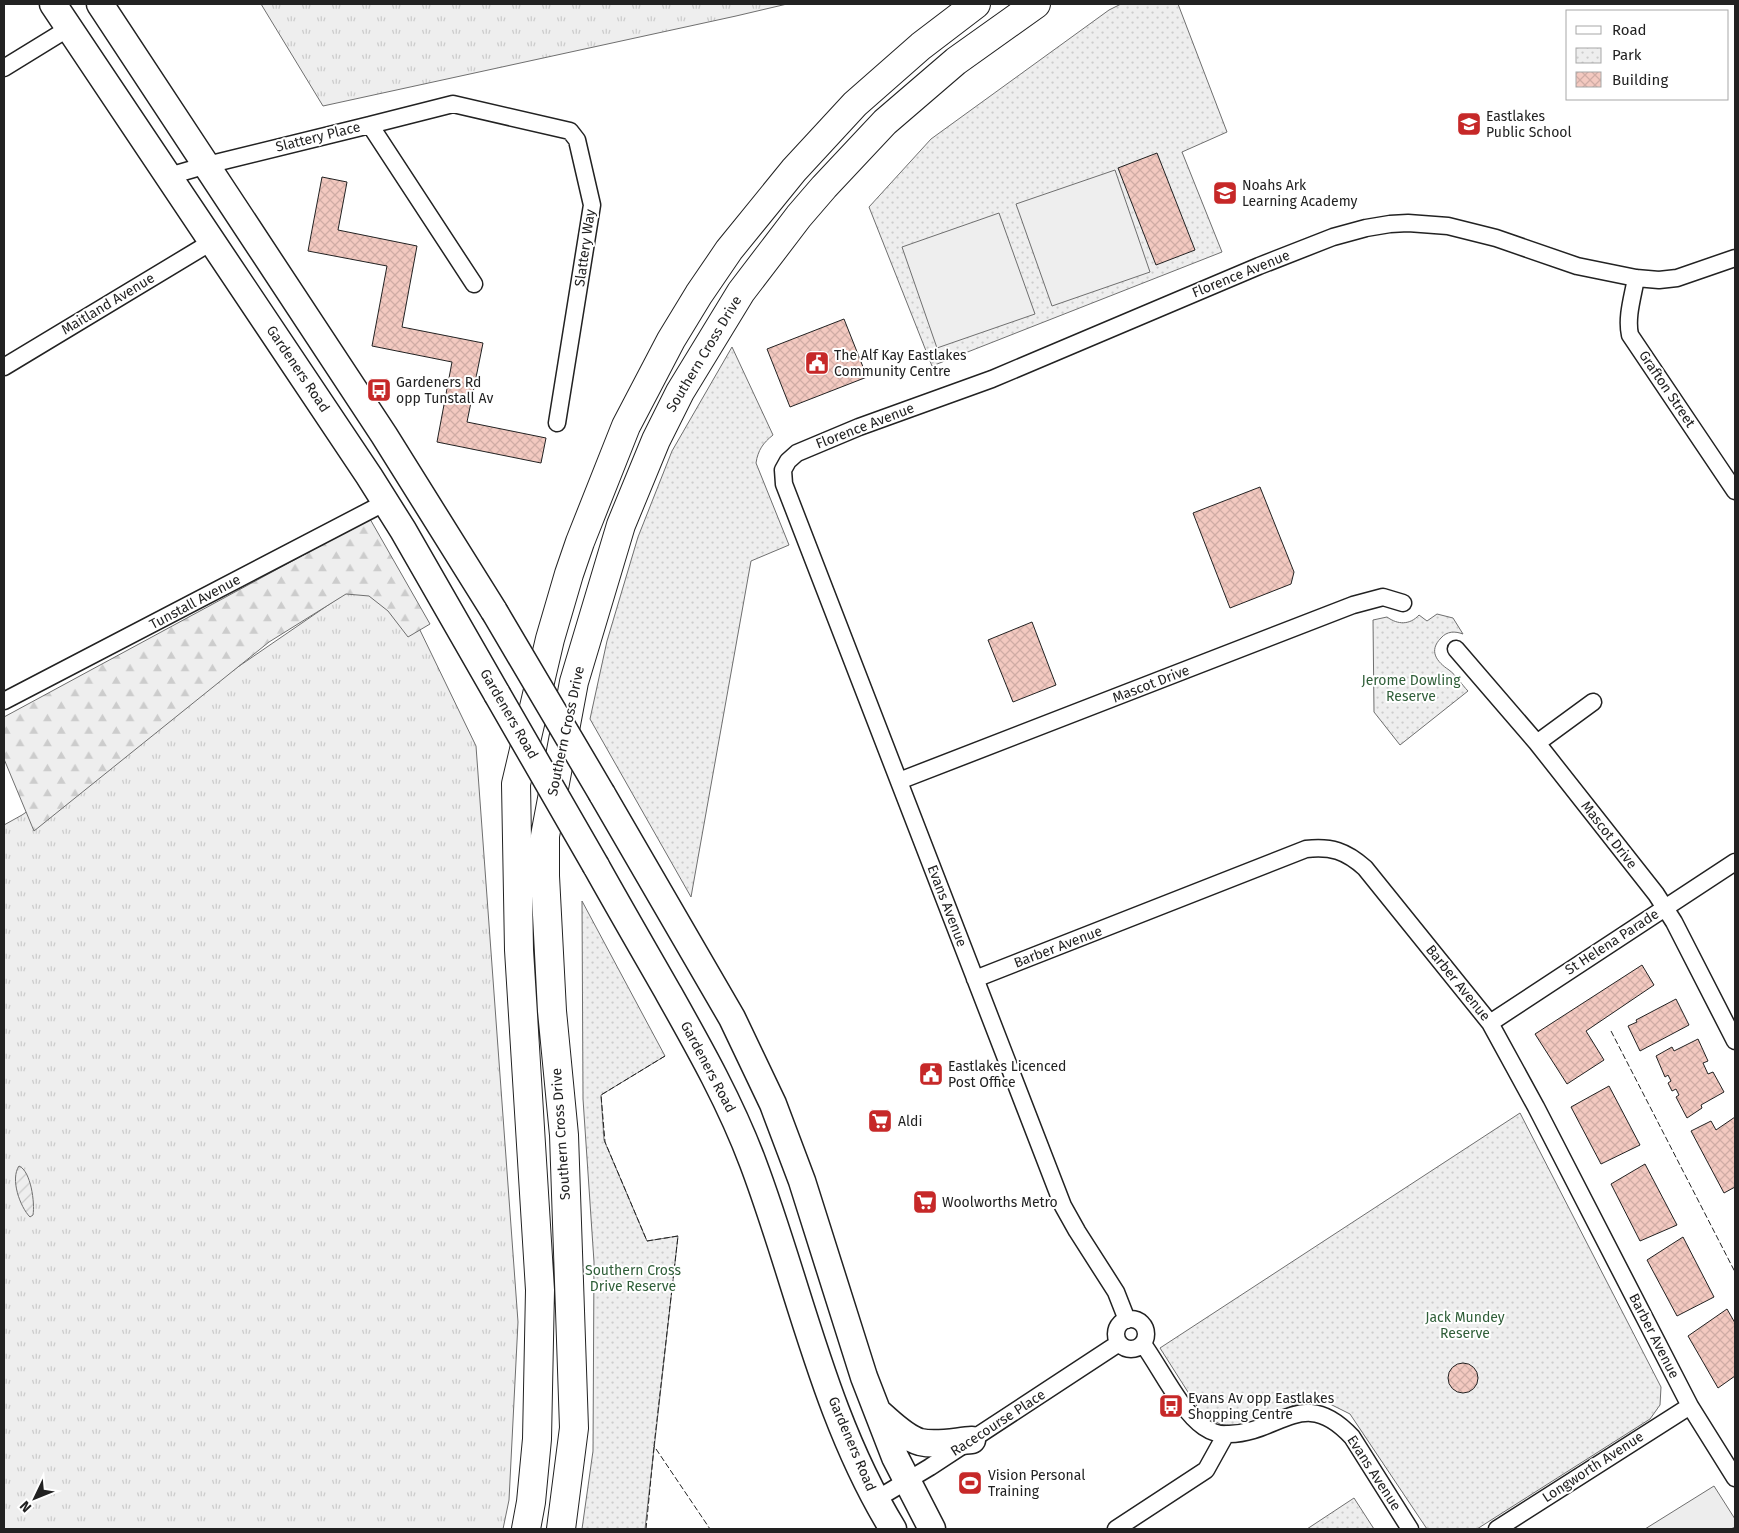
<svg xmlns="http://www.w3.org/2000/svg" width="1739" height="1533" font-family="'Fira Sans',sans-serif">
	<style>
		.grass { fill: url(#grass-tufts); stroke: #6f6f6f }
		.forest { fill: url(#forest-firs); stroke: #6f6f6f }
		.park { fill: url(#park-dots); stroke: #6f6f6f }
		.garden { fill: url(#garden-furrows); stroke: #6f6f6f }
		.pitch { fill: #eee; stroke: #6f6f6f }
		.parking { fill: #ededed; stroke: #6f6f6f }
		.building { fill: url(#building-cross-hatch); stroke: #222 }
		.lines { fill: none; stroke-linecap: round; stroke-linejoin: round }
		.minor-casing { stroke: #222; stroke-width: 19 }
		.primary-casing { stroke: #222; stroke-width: 29 }
		.motorway-casing { stroke: #222; stroke-width: 30 }
		.minor { stroke: #fff; stroke-width: 16 }
		.primary { stroke: #fff; stroke-width: 26 }
		.motorway { stroke: #fff; stroke-width: 28 }
		.primary-bridge-casing { stroke: #222; stroke-width: 29; stroke-linecap: butt }
		.primary-bridge { stroke: #fff; stroke-width: 26 }
		.fence { stroke: #222; stroke-width: 1; stroke-dasharray: 6 2.5; stroke-linecap: butt }
		.labels { text-anchor: middle; dominant-baseline: central; stroke-width: 4; stroke-linejoin: round; paint-order: stroke }
		.poi-label { font-size: 14px; fill: #222; stroke: #fff; text-anchor: start }
		.street-label { font-size: 14px; fill: #222; stroke: #fff }
		.park-label { font-size: 14px; fill: #2f5e38; stroke: #fff }
	</style>
	<defs>
		<pattern id="grass-tufts" width="24" height="20" patternUnits="userSpaceOnUse" patternTransform="scale(1.25)"><rect width="24" height="20" fill="#eee"/><path d="M3 7l-1-3M5 7V3M7 7l1-3M15 17l-1-3M17 17v-4M19 17l1-3" fill="none" stroke="#ccc"/></pattern>
		<pattern id="forest-firs" width="22" height="20" patternUnits="userSpaceOnUse" patternTransform="scale(1.25)"><rect width="22" height="20" fill="#eee"/><path d="M5 1l3.5 6h-7zM16 11l3.5 6h-7z" fill="#ccc"/></pattern>
		<pattern id="park-dots" width="8" height="8" patternUnits="userSpaceOnUse" patternTransform="scale(1.25)"><rect width="8" height="8" fill="#eee"/><path d="M2 2h.1M6 6h.1" fill="none" stroke="#ccc" stroke-width="1.8" stroke-linecap="round"/></pattern>
		<pattern id="garden-furrows" width="10" height="10" patternUnits="userSpaceOnUse" patternTransform="scale(1.25)"><rect width="10" height="10" fill="#eee"/><path d="M-1 1l2-2M0 10L10 0M9 11l2-2" fill="none" stroke="#ccc"/></pattern>
		<pattern id="building-cross-hatch" width="8" height="8" patternUnits="userSpaceOnUse" patternTransform="scale(1.25)"><rect width="8" height="8" fill="#f3c9c0"/><path d="M0 0l8 8M0 8l8-8" fill="none" stroke="#d0aca5"/></pattern>
	</defs>
	<rect width="100%" height="100%" fill="#fff"/>
	<path class="grass" d="M261 4H787L736 16 323 106Z
		M388 564 476 746 518 1322 509 1500 503 1529H4V825L22 815Z"/>
	<path class="forest" d="M370 519 430 624 408 637 388 611 369 596 346 594 269 642 34 831 4 759V717Z"/>
	<path class="park" d="M1121 4H1178L1227 132 1182 152 1222 252 932 366 869 207 931 139 1109 10Z
		M732 347 773 435C763 443 758 450 756 463L789 545 751 561 691 897 590 719 607 641 638 537 672 451Z
		M1437 614 1453 618 1463 634C1455 631 1447 631 1441 638 1428 651 1437 662 1449 670 1456 675 1462 685 1468 691L1400 745 1374 712 1373 620 1387 617C1398 625 1410 625 1419 615L1427 621Z
		M582 901 665 1056 601 1095 604 1140 647 1241 678 1236 645 1529H582L593 1451 594 1262 583 1099Z
		M1520 1113 1661 1387 1660 1405 1650 1419 1477 1529H1427L1350 1414 1320 1399H1307L1250 1425 1229 1426 1220 1424 1212 1420 1200 1411 1160 1348Z
		M1354 1498 1374 1529H1307Z"/>
	<path class="garden" d="M19 1166C31 1171 35 1203 33 1215L30 1217C20 1207 10 1179 19 1166Z"/>
	<path class="pitch" d="M1115 170 1150 272 1052 306 1016 204Z
		M999 213 1035 314 937 348 902 247Z"/>
	<path class="parking" d="M1714 1486 1735 1519V1527L1731 1529H1645Z"/>
	<path class="building" d="M1157 153 1195 250 1156 265 1118 168Z
		M322 177 347 182 338 230 417 246 402 327 483 343 467 422 546 438 541 463 437 442 452 362 372 346 387 266 308 251Z
		M844 319 867 377 790 407 767 349Z
		M1260 487 1294 572 1291 584 1230 608 1193 513Z
		M1032 622 1056 685 1013 702 988 640Z
		M1642 965 1654 985 1586 1031 1604 1060 1567 1084 1535 1034Z
		M1676 999 1689 1025 1640 1051 1628 1026 1637 1022 1636 1020Z
		M1698 1039 1708 1061 1703 1063 1708 1074 1713 1072 1724 1092 1701 1105 1702 1108 1687 1118 1676 1097 1679 1095 1676 1089 1672 1091 1668 1083 1671 1081 1668 1075 1665 1077 1656 1056 1672 1047 1674 1051Z
		M1609 1086 1640 1145 1601 1164 1571 1107Z
		M1735 1117V1187L1724 1193 1691 1131 1711 1121 1716 1130Z
		M1645 1164 1677 1225 1640 1241 1611 1184Z
		M1683 1237 1714 1297 1677 1316 1647 1260Z
		M1727 1309 1735 1323V1376L1718 1388 1688 1336Z
		M1448 1378a15 15 0 1 1 30 0a15 15 0 1 1-30 0Z"/>
	<g class="lines">
		<defs>
			<path id="minor" d="M4 68 69 28
				M370 125 453 104 570 131 577 140 592 205 557 423
				M169 176 207 165 370 125 474 284
				M1636 278C1633 296 1626 317 1630 335L1735 491
				M4 367 213 241
				M1456 649 1537 743 1656 894 1674 922 1735 1041
				M4 701 386 502
				M1537 743 1593 702
				M899 781 1353 605 1383 597 1403 603
				M975 979 1306 849C1331 846 1346 851 1365 868L1490 1023 1536 1107 1690 1406 1735 1478
				M1490 1023 1735 862
				M1116 1334a15 15 0 1 1 30 0a15 15 0 1 1-30 0Z
				M1127 1320 1116 1292 1077 1231 1063 1206 784 484 783 470 788 461 797 453 859 427 992 379 1259 266 1333 237 1366 228 1390 224 1408 223 1448 226 1496 238 1577 266 1636 278 1659 280 1677 278 1735 258
				M1143 1344C1161 1369 1180 1410 1204 1427 1211 1432 1221 1435 1229 1434 1280 1433 1304 1385 1352 1437L1410 1529
				M875 1500 930 1467 1119 1343
				M1116 1529 1206 1470 1226 1434
				M1497 1529 1690 1406"/>
			<path id="primary" d="M53 4 369 476 403 530 497 694
				M100 4 384 435 494 611
				M602 794 732 1018 773 1104 802 1181 864 1377 895 1457 932 1529
				M596 866C620 909 645 952 669 994 700 1049 731 1104 753 1163 799 1285 824 1417 893 1529
				M878 1412C890 1422 905 1438 920 1442 937 1446 956 1441 972 1440"/>
			<path id="motorway" d="M526 1529 531 1502 537 1439 540 1290 519 950 516 784 550 639 569 574 580 542 626 426 671 340 699 294 729 250 794 170 855 104 921 46 976 4
				M561 1529 574 1428 564 1135 552 1011 545 876V836L574 682 621 525 656 440 680 392 741 292 799 216 824 187 885 122 956 61 1036 4"/>
		</defs>
		<use href="#minor" class="minor-casing"/>
		<use href="#primary" class="primary-casing"/>
		<use href="#motorway" class="motorway-casing"/>
		<use href="#minor" class="minor"/>
		<use href="#primary" class="primary"/>
		<use href="#motorway" class="motorway"/>
		<defs>
			<path id="primary-bridge" d="M494 611 602 794
				M497 694 596 866"/>
		</defs>
		<use href="#primary-bridge" class="primary-bridge-casing"/>
		<use href="#primary-bridge" class="primary-bridge"/>
		<path class="fence" d="M1611 1031 1735 1272
			M665 1056 601 1095 605 1142 647 1241 678 1236 654 1446 710 1529
			M646 1529 654 1447"/>
	</g>
	<defs>
		<symbol id="school-square" viewBox="-11 -11 22 22"><rect x="-9" y="-9" width="18" height="18" rx="4" fill="#c62828" stroke="#fff"/><path d="M0-5L7-2L0 1L-7-2ZM-4 1L0 2.5L4 1V4Q0 6-4 4Z" fill="#fff"/></symbol>
		<symbol id="civic-square" viewBox="-11 -11 22 22"><rect x="-9" y="-9" width="18" height="18" rx="4" fill="#c62828" stroke="#fff"/><path d="M-.6-6.5H3V-4.5H.6V-3L4-1V1h2V6H-6V1h2V-1L-.6-3ZM-1.2 2.5V6h2.4V2.5Z" fill="#fff"/></symbol>
		<symbol id="bus-square" viewBox="-11 -11 22 22"><rect x="-9" y="-9" width="18" height="18" rx="4" fill="#c62828" stroke="#fff"/><path d="M-5-6H5V4H4V6H2V4H-2V6H-4V4H-5ZM-3.5-4V0h7V-4ZM-3.5 1.2v1.5H-2V1.2ZM2 1.2v1.5H3.5V1.2Z" fill="#fff"/></symbol>
		<symbol id="supermarket-square" viewBox="-11 -11 22 22"><rect x="-9" y="-9" width="18" height="18" rx="4" fill="#c62828" stroke="#fff"/><path d="M-6-5.5h2.5l.6 2H6L4.5 2H-2.5L-4.4-4H-6ZM-1.5 3.2a1.3 1.3 0 1 0 .1 0ZM3 3.2a1.3 1.3 0 1 0 .1 0Z" fill="#fff"/></symbol>
		<symbol id="stadium-square" viewBox="-11 -11 22 22"><rect x="-9" y="-9" width="18" height="18" rx="4" fill="#c62828" stroke="#fff"/><path d="M0-5a6.5 5 0 1 0 0 10a6.5 5 0 1 0 0-10ZM-3.5-1.8h7v3.6h-7Z" fill="#fff"/></symbol>
	</defs>
	<g fill-rule="evenodd">
		<use href="#school-square" x="1455" y="110" width="28" height="28"/>
		<use href="#school-square" x="1211" y="179" width="28" height="28"/>
		<use href="#civic-square" x="803" y="349" width="28" height="28"/>
		<use href="#bus-square" x="365" y="376" width="28" height="28"/>
		<use href="#civic-square" x="917" y="1060" width="28" height="28"/>
		<use href="#supermarket-square" x="866" y="1107" width="28" height="28"/>
		<use href="#supermarket-square" x="911" y="1188" width="28" height="28"/>
		<use href="#bus-square" x="1157" y="1392" width="28" height="28"/>
		<use href="#stadium-square" x="956" y="1469" width="28" height="28"/>
	</g>
	<g class="labels">
		<g class="poi-label">
			<text x="1486" y="116">Eastlakes<tspan x="1486" dy="16">Public School</tspan></text>
			<text x="1242" y="185">Noahs Ark<tspan x="1242" dy="16">Learning Academy</tspan></text>
			<text x="834" y="355">The Alf Kay Eastlakes<tspan x="834" dy="16">Community Centre</tspan></text>
			<text x="396" y="382">Gardeners Rd<tspan x="396" dy="16">opp Tunstall Av</tspan></text>
			<text x="948" y="1066">Eastlakes Licenced<tspan x="948" dy="16">Post Office</tspan></text>
			<text x="898" y="1121">Aldi</text>
			<text x="942" y="1202">Woolworths Metro</text>
			<text x="1188" y="1398">Evans Av opp Eastlakes<tspan x="1188" dy="16">Shopping Centre</tspan></text>
			<text x="988" y="1475">Vision Personal<tspan x="988" dy="16">Training</tspan></text>
		</g>
		<g class="street-label">
			<text transform="translate(318 137) rotate(-14)">Slattery Place</text>
			<text transform="translate(585 248) rotate(-82)">Slattery Way</text>
			<text transform="translate(1241 274) rotate(-22)">Florence Avenue</text>
			<text transform="translate(108 304) rotate(-31)">Maitland Avenue</text>
			<text transform="translate(704 354) rotate(-59)">Southern Cross Drive</text>
			<text transform="translate(298 369) rotate(56)">Gardeners Road</text>
			<text transform="translate(1667 389) rotate(56)">Grafton Street</text>
			<text transform="translate(865 426) rotate(-21)">Florence Avenue</text>
			<text transform="translate(195 602) rotate(-28)">Tunstall Avenue</text>
			<text transform="translate(1151 684) rotate(-21)">Mascot Drive</text>
			<text transform="translate(509 714) rotate(60)">Gardeners Road</text>
			<text transform="translate(566 731) rotate(-78)">Southern Cross Drive</text>
			<text transform="translate(1609 835) rotate(52)">Mascot Drive</text>
			<text transform="translate(947 906) rotate(69)">Evans Avenue</text>
			<text transform="translate(1612 942) rotate(-33)">St Helena Parade</text>
			<text transform="translate(1058 947) rotate(-21)">Barber Avenue</text>
			<text transform="translate(1458 983) rotate(51)">Barber Avenue</text>
			<text transform="translate(708 1067) rotate(62)">Gardeners Road</text>
			<text transform="translate(561 1134) rotate(-94)">Southern Cross Drive</text>
			<text transform="translate(1654 1336) rotate(63)">Barber Avenue</text>
			<text transform="translate(998 1423) rotate(-33)">Racecourse Place</text>
			<text transform="translate(852 1444) rotate(67)">Gardeners Road</text>
			<text transform="translate(1593 1467) rotate(-33)">Longworth Avenue</text>
			<text transform="translate(1374 1473) rotate(57)">Evans Avenue</text>
		</g>
		<g class="park-label">
			<text x="1411" y="680">Jerome Dowling<tspan x="1411" dy="16">Reserve</tspan></text>
			<text x="633" y="1270">Southern Cross<tspan x="633" dy="16">Drive Reserve</tspan></text>
			<text x="1465" y="1317">Jack Mundey<tspan x="1465" dy="16">Reserve</tspan></text>
		</g>
	</g>
	<rect width="1739" height="1533" fill="none" stroke="#222222" stroke-width="10"/>
	<rect x="1566" y="10" width="162" height="90" fill="#ffffff" stroke="#a7a7a7"/>
	<rect x="1576" y="26" width="25" height="8" fill="#ffffff" stroke="#a7a7a7"/>
	<text x="1612" y="35" font-size="15" fill="#222222">Road</text>
	<rect x="1576" y="48" width="25" height="15" fill="url(#park-dots)" stroke="#a7a7a7"/>
	<text x="1612" y="60" font-size="15" fill="#222222">Park</text>
	<rect x="1576" y="72" width="25" height="15" fill="url(#building-cross-hatch)" stroke="#a7a7a7"/>
	<text x="1612" y="85" font-size="15" fill="#222222">Building</text>
	<g transform="translate(35 1498) rotate(227)" stroke="#ffffff" stroke-width="4" paint-order="stroke">
	<path d="M0-4L9 19L0 12L-9 19Z" fill="#222222"/>
	<text y="-8" font-size="14" font-weight="bold" text-anchor="middle" fill="#222222">N</text>
	</g>
</svg>
